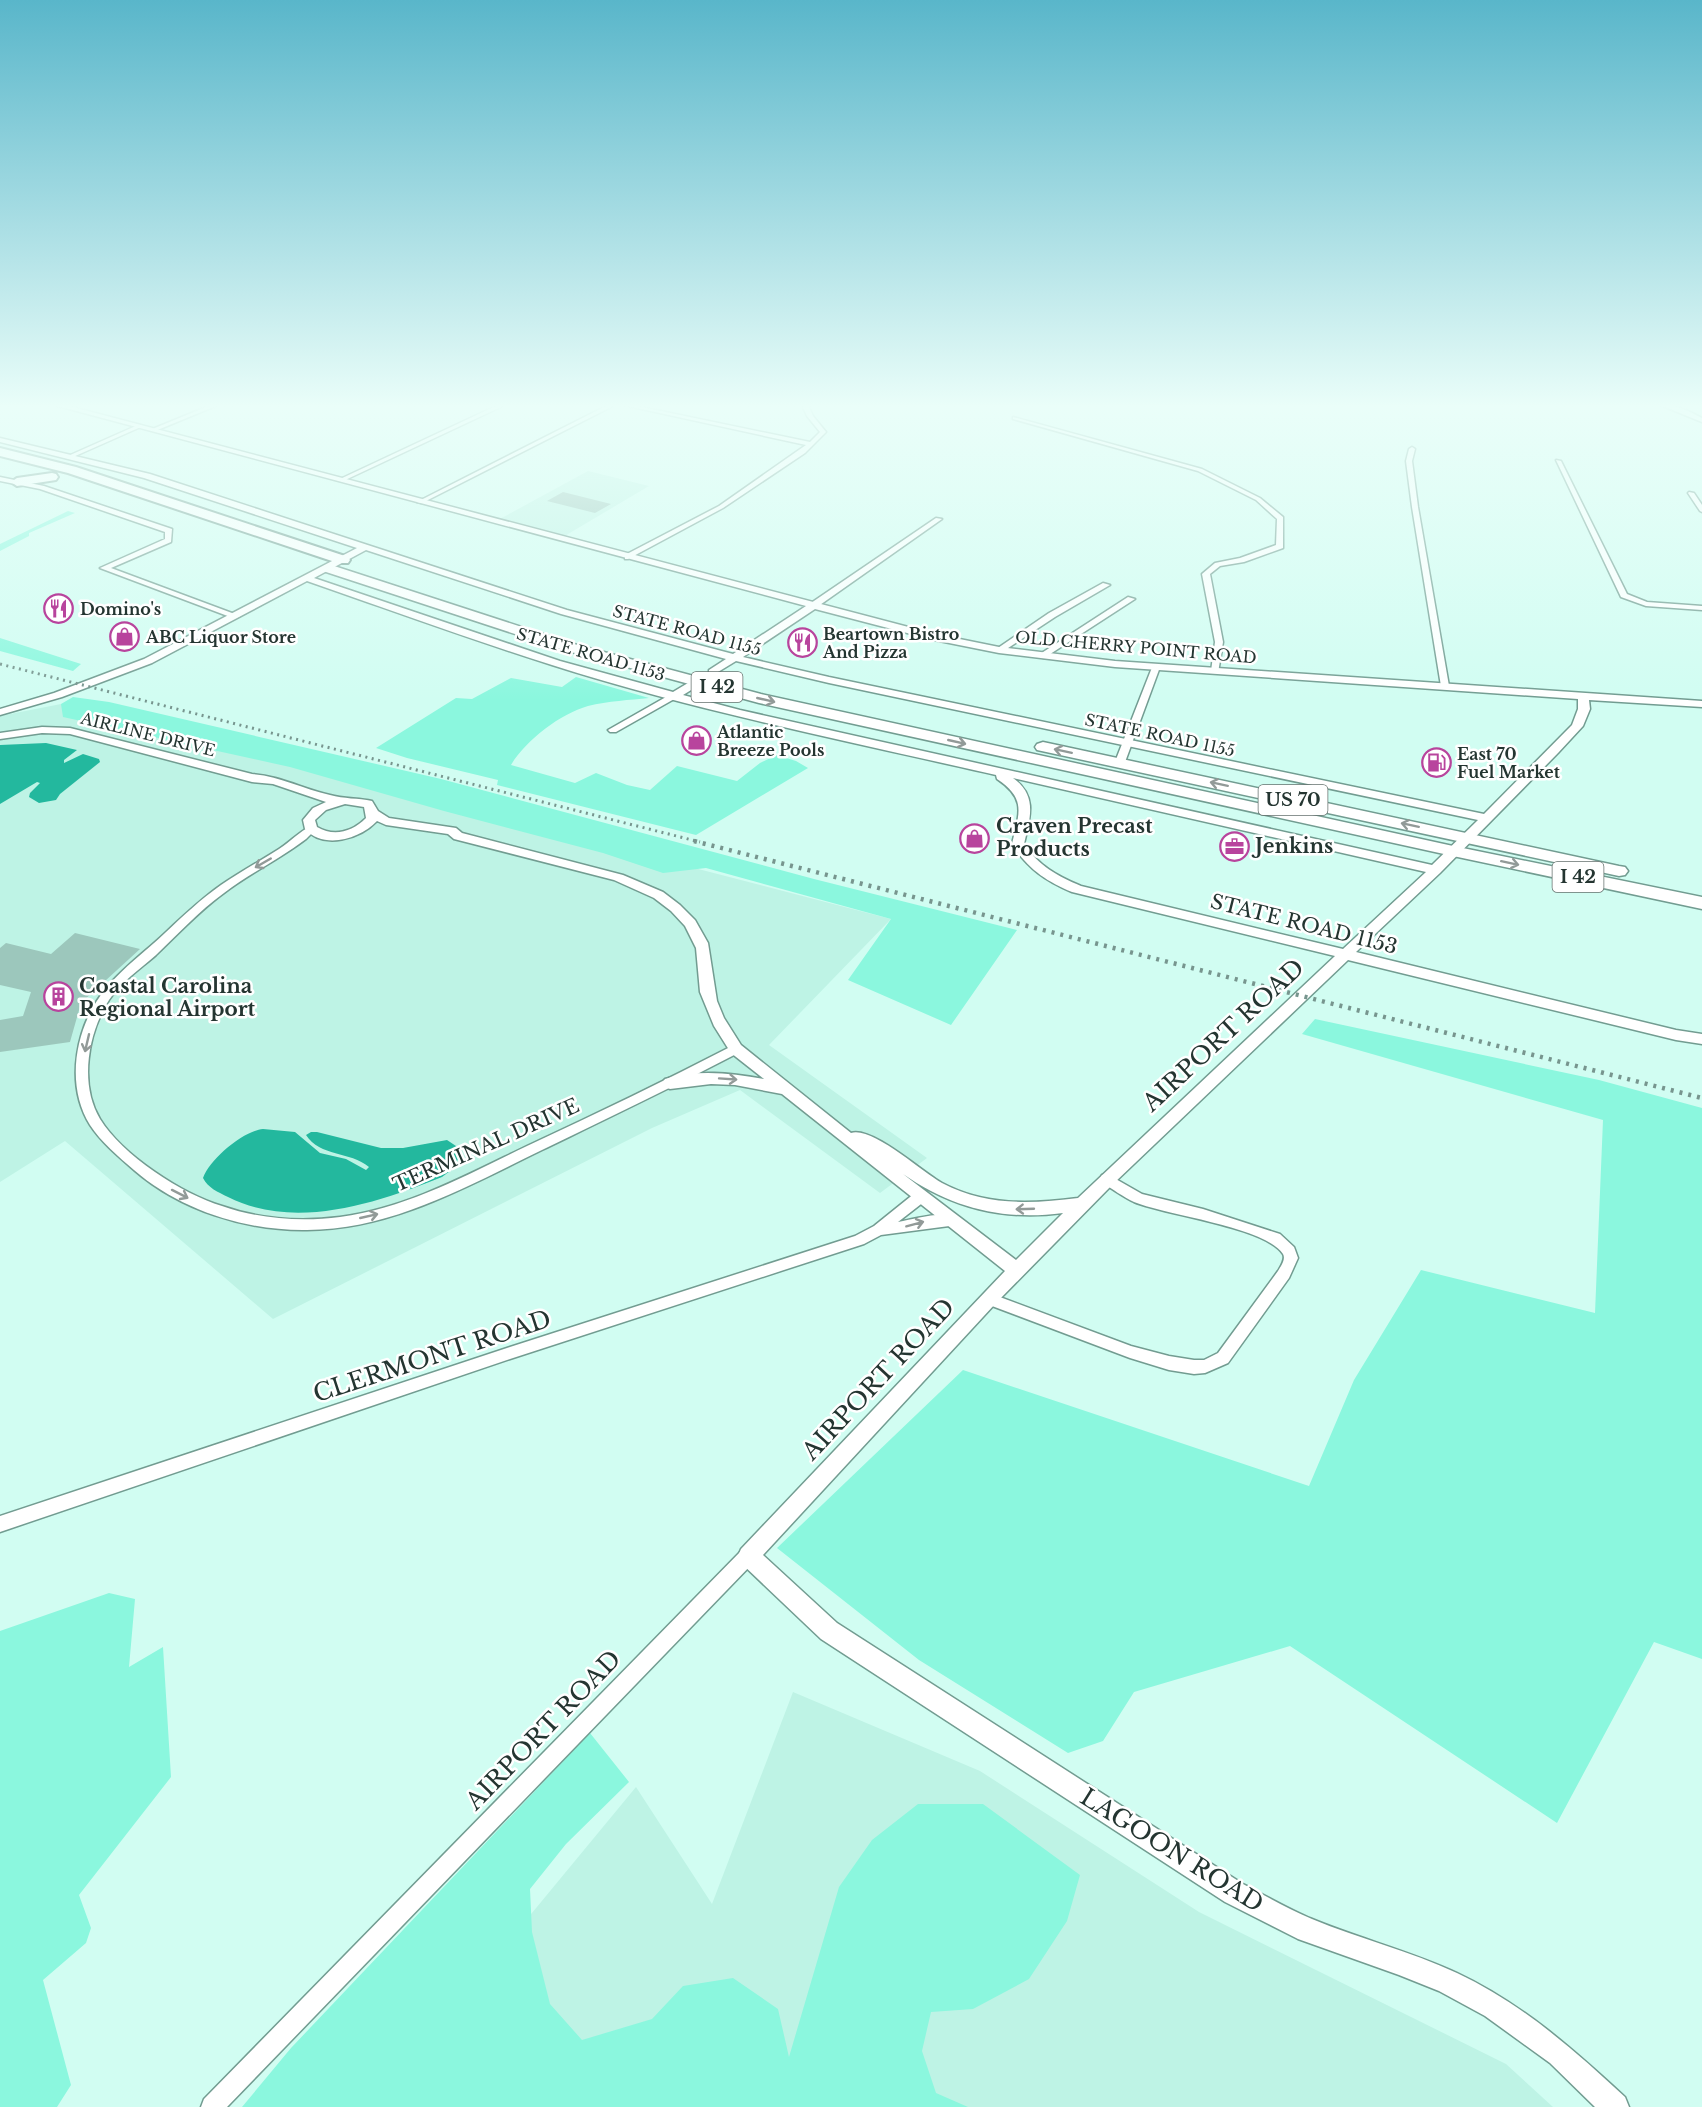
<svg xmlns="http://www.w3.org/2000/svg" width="1702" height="2107" font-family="'Libre Baskerville',serif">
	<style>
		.built { fill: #bef3e5 }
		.green { fill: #8bf7de }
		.water { fill: #23b89e }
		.building { fill: #9cc7bc }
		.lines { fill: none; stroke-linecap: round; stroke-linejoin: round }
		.minor-casing { stroke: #729c91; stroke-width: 3 }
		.tertiary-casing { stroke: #729c91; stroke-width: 3 }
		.trunk-casing { stroke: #729c91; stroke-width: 3 }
		.motorway-casing { stroke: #729c91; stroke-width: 4 }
		.minor { fill: #fff; fill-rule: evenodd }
		.tertiary { fill: #fff; fill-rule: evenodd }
		.trunk { fill: #fff; fill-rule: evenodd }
		.motorway { fill: #fff; fill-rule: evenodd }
		.rail-far1 { stroke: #77958e; stroke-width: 3; stroke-dasharray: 2 4.5; stroke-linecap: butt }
		.rail { stroke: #77958e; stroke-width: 4.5; stroke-dasharray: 3 6; stroke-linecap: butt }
		.oneway { stroke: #929a98 }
		.labels { text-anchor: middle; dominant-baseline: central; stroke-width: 5; stroke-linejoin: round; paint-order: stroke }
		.far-poi-label { font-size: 16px; font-weight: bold; fill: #243531; stroke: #fff; text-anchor: start }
		.far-street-label { font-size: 16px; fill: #243531; stroke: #fff }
		.shield { fill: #fff; stroke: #66726f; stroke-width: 1.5 }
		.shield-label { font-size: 18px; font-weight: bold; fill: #243531 }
		.poi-label { font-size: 20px; font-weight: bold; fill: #243531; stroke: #fff; text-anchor: start }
		.street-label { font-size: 20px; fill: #243531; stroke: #fff }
		.near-street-label { font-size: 24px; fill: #243531; stroke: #fff }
	</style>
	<rect width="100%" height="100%" fill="#d1fdf2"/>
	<path class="built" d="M588 471 649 486 563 537 498 520Z
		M61 704 891 919 769 1045 927 1158 880 1193 740 1090 652 1128 273 1319 65 1141 0 1182V716Z
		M793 1692 980 1771 1199 1912 1506 2064 1553 2107H339L494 1959 636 1787 712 1904Z"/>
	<path class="green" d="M68 511 75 513 29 533V536L0 551V544Z
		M0 638 81 664 73 671 0 651Z
		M576 677 649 698C630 700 608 701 588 706 560 714 526 740 511 765L575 783 596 773 627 785 650 790 677 766 737 781 760 763 777 755 796 761 808 768 696 835 497 785 498 780 407 758 376 748 456 698 472 699 511 678 562 687Z
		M73 697 109 702 441 779 814 879 1017 930 951 1025 848 980 891 919 706 868 663 873 603 853 444 811 290 767 63 717 61 704Z
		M1315 1019 1599 1080 1702 1108V1659L1654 1642 1557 1823 1290 1646 1134 1692 1103 1741 1068 1753 919 1660 777 1548 963 1370 1309 1486 1354 1380 1421 1270 1595 1313 1603 1120 1302 1034Z
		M109 1593 135 1599 129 1667 163 1647 171 1777 79 1895 91 1928 86 1943 43 1980 71 2085 57 2107H0V1631Z
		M590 1733 629 1782 566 1844 530 1889 532 1932 550 2004 582 2040 652 2019 683 1986 733 1978 778 2009 789 2057 839 1887 872 1840 918 1804H983L1080 1875 1067 1921 1029 1979 973 2009 931 2012 922 2051 936 2093 968 2107H242L291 2048Z"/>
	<path class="water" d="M46 743 77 750 64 760V763L83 754 99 759 100 762 60 794 56 800 39 803 29 797 30 793 40 783 37 782 0 804V745Z
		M263 1129 295 1132 320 1153 346 1159 366 1170 369 1167C350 1151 320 1157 306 1135L311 1132H317L381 1148H403L447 1140 459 1148 461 1155 450 1171 442 1177C377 1203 295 1231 228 1197 218 1192 208 1188 203 1178 210 1159 243 1131 263 1129Z"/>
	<path class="building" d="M563 492 611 504 595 513 547 501Z
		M75 933 140 949 81 1003 70 1042 0 1052V1020L23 1016 31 992 0 985V948L6 943 51 954Z"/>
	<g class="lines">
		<defs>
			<path id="minor" d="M211 405H218L155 431 150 430Z
				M498 405H505L343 481 338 480Z
				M608 405H615L422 503 417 502Z
				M623 405H632L810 442 820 432 807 416 802 405H808L813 416 826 432 805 453 723 508 628 559H625V555L719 506 806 445Z
				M1660 405C1675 404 1689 411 1702 418V422Z
				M1013 417 1202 469 1260 498 1283 517V548L1244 562 1220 566 1210 574 1223 642 1218 673 1211 671 1215 642 1202 574 1215 563 1240 558 1276 545 1277 519 1256 500 1198 471 1013 419Z
				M138 425 143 426 73 457 68 456Z
				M1412 447 1415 449 1412 461 1418 507 1449 686 1445 689 1441 686 1412 507 1406 461 1409 449Z
				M1556 460 1561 461 1627 594 1647 602 1702 606V610L1646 606 1621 597Z
				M0 477 44 486 172 529 171 542 111 568 240 616 233 618 100 568 165 539V532L40 489 0 481Z
				M1689 492 1694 493 1702 505V512L1700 511 1688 493Z
				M936 518 942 519 817 607H811V603Z
				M1103 583 1110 585 1055 617 1002 652 995 650 1049 613Z
				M1128 597 1135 599 1044 658 1037 656Z
				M1153 665 1160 667 1125 762 1120 765 1117 764 1115 762Z
				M673 693 676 694V698L616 732H610L608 730Z
				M311 826 316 829 306 839C280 859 250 873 224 893 199 911 178 934 156 955 140 969 121 982 109 1000 88 1033 79 1084 100 1119 122 1155 182 1194 222 1206 259 1219 301 1222 340 1217 407 1208 467 1175 527 1146 596 1114 664 1081 732 1046L736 1045 742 1049 740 1052C675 1086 608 1118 542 1150 468 1186 391 1230 307 1230 246 1231 180 1210 134 1170 119 1157 101 1142 90 1125 64 1083 76 1024 107 987 124 967 146 951 165 933 183 916 201 899 221 885 240 872 260 861 279 849 290 842 300 831 311 826Z
				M1107 1174 1142 1194 1203 1209 1280 1234 1294 1247 1298 1258 1289 1278 1228 1363 1205 1373 1194 1374 1169 1370 1130 1358 984 1303 982 1299 984 1295 989 1293 1131 1346 1169 1356 1194 1360H1204L1218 1353 1278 1271C1281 1266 1286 1259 1283 1254 1266 1227 1165 1215 1134 1202 1123 1197 1113 1189 1102 1183L1100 1179 1102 1175Z
				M920 1192 925 1193 927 1197 925 1201 898 1222C916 1219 939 1211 957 1217L959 1221 957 1225 881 1235 864 1244 510 1359 0 1532V1516L510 1347 855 1236 874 1226 915 1193Z
				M748 1548 754 1550 756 1556 754 1562 227 2107H201L204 2099 742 1550Z"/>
			<path id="tertiary" d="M54 405H65L935 634 999 647 1115 661 1702 701V707L1589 700 1590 709 1583 726 1558 753 1440 873 1356 952 1676 1030 1702 1034V1044L1676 1040 1348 960 1113 1184 995 1304 763 1555 837 1623 1243 1884C1266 1896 1288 1909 1312 1919 1360 1939 1410 1951 1457 1973 1521 2003 1573 2049 1625 2097L1629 2107H1595L1550 2063 1485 2016 1439 1991 1399 1975 1298 1939 1225 1902 821 1639 741 1563 738 1556 741 1549 1005 1271 782 1094 735 1085 711 1084 670 1089 665 1087 662 1083 665 1079C697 1069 731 1073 764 1079L731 1053 714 1026 700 992 696 948 685 926 671 911 654 898 614 880 454 839 448 834 386 825 377 821C360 839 324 850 305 829L303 820 313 808 326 802 273 784 252 782 70 734 42 733 0 739V733L42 727 70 728 252 774C280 776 303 789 330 795 344 799 358 798 372 801L378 811 389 818 456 828 462 833 623 875 663 892 680 905 695 920 708 943 717 1001 724 1018 741 1045 851 1133C872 1126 922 1172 942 1183 985 1206 1031 1204 1078 1198L1335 956 1072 892C1046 881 1028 869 1012 844 1019 813 1027 799 997 779L996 775C847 741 697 711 552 665 469 639 388 609 307 581L152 663 62 697 0 715V709L54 693 144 659 357 548 144 478 0 442V438L150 474 567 610 733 654 806 606ZM366 550 561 614 726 659 709 670V674L713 675 736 661 829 683 1478 820 1432 865 740 710 683 695 701 684V680H693L673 692 560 661 314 578ZM815 609 934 640 999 653 1115 667 1578 699V709L1572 725 1484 814 829 677 743 657ZM1013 778 1426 872 1343 949 1081 886C1057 876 1039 866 1024 844 1030 818 1038 796 1013 778ZM345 804 364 807 366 818C352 832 334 837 317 827L315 820 326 810ZM903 1174C952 1208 1003 1221 1063 1213L1016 1260Z"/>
			<path id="trunk" d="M328 564 574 644 761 694 1453 846 1702 897V909L1453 856 759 703 564 650 323 571 321 568Z
				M1043 742 1619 866 1625 867 1628 871 1625 875 1619 876 1037 750 1035 747 1037 744Z"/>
			<path id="motorway" d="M0 448 76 467 348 557 350 560 348 563H338L68 473 0 456Z
				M52 473 56 474 58 477 56 480 17 486 11 482 17 478Z"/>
		</defs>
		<use href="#minor" class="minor-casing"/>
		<use href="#tertiary" class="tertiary-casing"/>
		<use href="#trunk" class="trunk-casing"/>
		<use href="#motorway" class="motorway-casing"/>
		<use href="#minor" class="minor"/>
		<use href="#tertiary" class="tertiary"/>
		<use href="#trunk" class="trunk"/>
		<use href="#motorway" class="motorway"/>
		<path class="rail-far1" d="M0 664 700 842"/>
		<path class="rail" d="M694 841 1702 1098"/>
	</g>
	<defs><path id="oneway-shaft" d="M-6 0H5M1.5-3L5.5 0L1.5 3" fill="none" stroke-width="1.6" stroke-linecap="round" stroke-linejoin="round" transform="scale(1.5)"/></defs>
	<g class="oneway">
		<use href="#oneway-shaft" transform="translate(766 700) rotate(13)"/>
		<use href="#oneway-shaft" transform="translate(957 742) rotate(13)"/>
		<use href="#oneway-shaft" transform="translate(1063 751) rotate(-168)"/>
		<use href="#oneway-shaft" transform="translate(1219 784) rotate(-168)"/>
		<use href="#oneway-shaft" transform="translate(1410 825) rotate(-168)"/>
		<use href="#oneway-shaft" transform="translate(263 863) rotate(150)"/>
		<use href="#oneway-shaft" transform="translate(1510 863) rotate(12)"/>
		<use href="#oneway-shaft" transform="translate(87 1043) rotate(103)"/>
		<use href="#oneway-shaft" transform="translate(728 1079) rotate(4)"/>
		<use href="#oneway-shaft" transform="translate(180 1194) rotate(27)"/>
		<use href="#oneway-shaft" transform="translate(1025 1209) rotate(178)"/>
		<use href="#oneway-shaft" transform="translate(369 1216) rotate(-13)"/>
		<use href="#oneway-shaft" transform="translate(915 1224) rotate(-15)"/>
	</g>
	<linearGradient id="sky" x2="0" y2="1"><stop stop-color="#59b6ca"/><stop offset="0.58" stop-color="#eafef9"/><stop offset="1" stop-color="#eafef9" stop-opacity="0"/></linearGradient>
	<rect width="1702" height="700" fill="url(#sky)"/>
	<defs>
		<symbol id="restaurant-ring" viewBox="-11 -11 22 22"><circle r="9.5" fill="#fff" stroke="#b8449d" stroke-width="1.5"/><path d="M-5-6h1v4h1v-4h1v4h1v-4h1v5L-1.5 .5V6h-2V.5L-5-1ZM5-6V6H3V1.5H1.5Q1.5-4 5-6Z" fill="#b8449d"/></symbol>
		<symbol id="shop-ring" viewBox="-11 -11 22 22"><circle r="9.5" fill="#fff" stroke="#b8449d" stroke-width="1.5"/><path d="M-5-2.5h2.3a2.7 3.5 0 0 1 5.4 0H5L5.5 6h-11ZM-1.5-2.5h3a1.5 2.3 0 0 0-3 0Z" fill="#b8449d"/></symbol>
		<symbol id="fuel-ring" viewBox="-11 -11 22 22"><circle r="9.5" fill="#fff" stroke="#b8449d" stroke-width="1.5"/><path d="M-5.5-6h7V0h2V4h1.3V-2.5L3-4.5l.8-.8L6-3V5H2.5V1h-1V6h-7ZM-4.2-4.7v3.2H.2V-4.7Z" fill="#b8449d"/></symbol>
		<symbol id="office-ring" viewBox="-11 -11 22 22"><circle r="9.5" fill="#fff" stroke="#b8449d" stroke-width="1.5"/><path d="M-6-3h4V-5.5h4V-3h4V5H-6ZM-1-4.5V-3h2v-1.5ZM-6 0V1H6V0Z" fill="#b8449d"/></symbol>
		<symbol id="building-ring" viewBox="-11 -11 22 22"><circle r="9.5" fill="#fff" stroke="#b8449d" stroke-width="1.5"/><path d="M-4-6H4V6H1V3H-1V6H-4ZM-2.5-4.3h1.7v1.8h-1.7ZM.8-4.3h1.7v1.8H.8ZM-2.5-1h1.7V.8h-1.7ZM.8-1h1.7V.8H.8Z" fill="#b8449d"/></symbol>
	</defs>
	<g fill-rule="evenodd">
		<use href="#restaurant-ring" x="42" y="592" width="33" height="33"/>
		<use href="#shop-ring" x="108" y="620" width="33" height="33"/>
		<use href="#restaurant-ring" x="786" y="626" width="33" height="33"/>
		<use href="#shop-ring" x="680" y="724" width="33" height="33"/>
		<use href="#fuel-ring" x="1420" y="746" width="33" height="33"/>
		<use href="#shop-ring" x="958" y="822" width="33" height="33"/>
		<use href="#office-ring" x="1218" y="830" width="33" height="33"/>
		<use href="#building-ring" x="42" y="980" width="33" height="33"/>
	</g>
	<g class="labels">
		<g class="far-poi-label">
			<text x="80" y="609">Domino's</text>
			<text x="823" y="634">Beartown Bistro<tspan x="823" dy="18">And Pizza</tspan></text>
			<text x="146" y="637">ABC Liquor Store</text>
			<text x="717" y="732">Atlantic<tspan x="717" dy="18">Breeze Pools</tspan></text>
			<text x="1457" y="754">East 70<tspan x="1457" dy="18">Fuel Market</tspan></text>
		</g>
		<g class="far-street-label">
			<text transform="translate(687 630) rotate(15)">STATE ROAD 1155</text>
			<text transform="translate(1136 647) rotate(5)">OLD CHERRY POINT ROAD</text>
			<text transform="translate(591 654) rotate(16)">STATE ROAD 1153</text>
			<text transform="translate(148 734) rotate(14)">AIRLINE DRIVE</text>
			<text transform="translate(1160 735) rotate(12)">STATE ROAD 1155</text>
		</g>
		<g class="shield">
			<rect x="691.5" y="672" width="51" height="30" rx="4.5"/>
			<rect x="1258.5" y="785" width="69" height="30" rx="4.5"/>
			<rect x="1552.5" y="862" width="51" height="30" rx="4.5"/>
		</g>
		<g class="shield-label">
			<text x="717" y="687">I 42</text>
			<text x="1293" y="800">US 70</text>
			<text x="1578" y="877">I 42</text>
		</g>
		<g class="poi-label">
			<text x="996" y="826">Craven Precast<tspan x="996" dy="23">Products</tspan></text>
			<text x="1255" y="846">Jenkins</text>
			<text x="79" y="986">Coastal Carolina<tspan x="79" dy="23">Regional Airport</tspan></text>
		</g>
		<g class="street-label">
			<text transform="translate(1304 924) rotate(14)">STATE ROAD 1153</text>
			<text transform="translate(486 1145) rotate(-24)">TERMINAL DRIVE</text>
		</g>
		<g class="near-street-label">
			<text transform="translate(1223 1035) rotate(-43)">AIRPORT ROAD</text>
			<text transform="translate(432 1356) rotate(-18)">CLERMONT ROAD</text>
			<text transform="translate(878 1379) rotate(-47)">AIRPORT ROAD</text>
			<text transform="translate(543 1730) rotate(-46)">AIRPORT ROAD</text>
			<text transform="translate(1172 1850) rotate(32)">LAGOON ROAD</text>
		</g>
	</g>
</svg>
